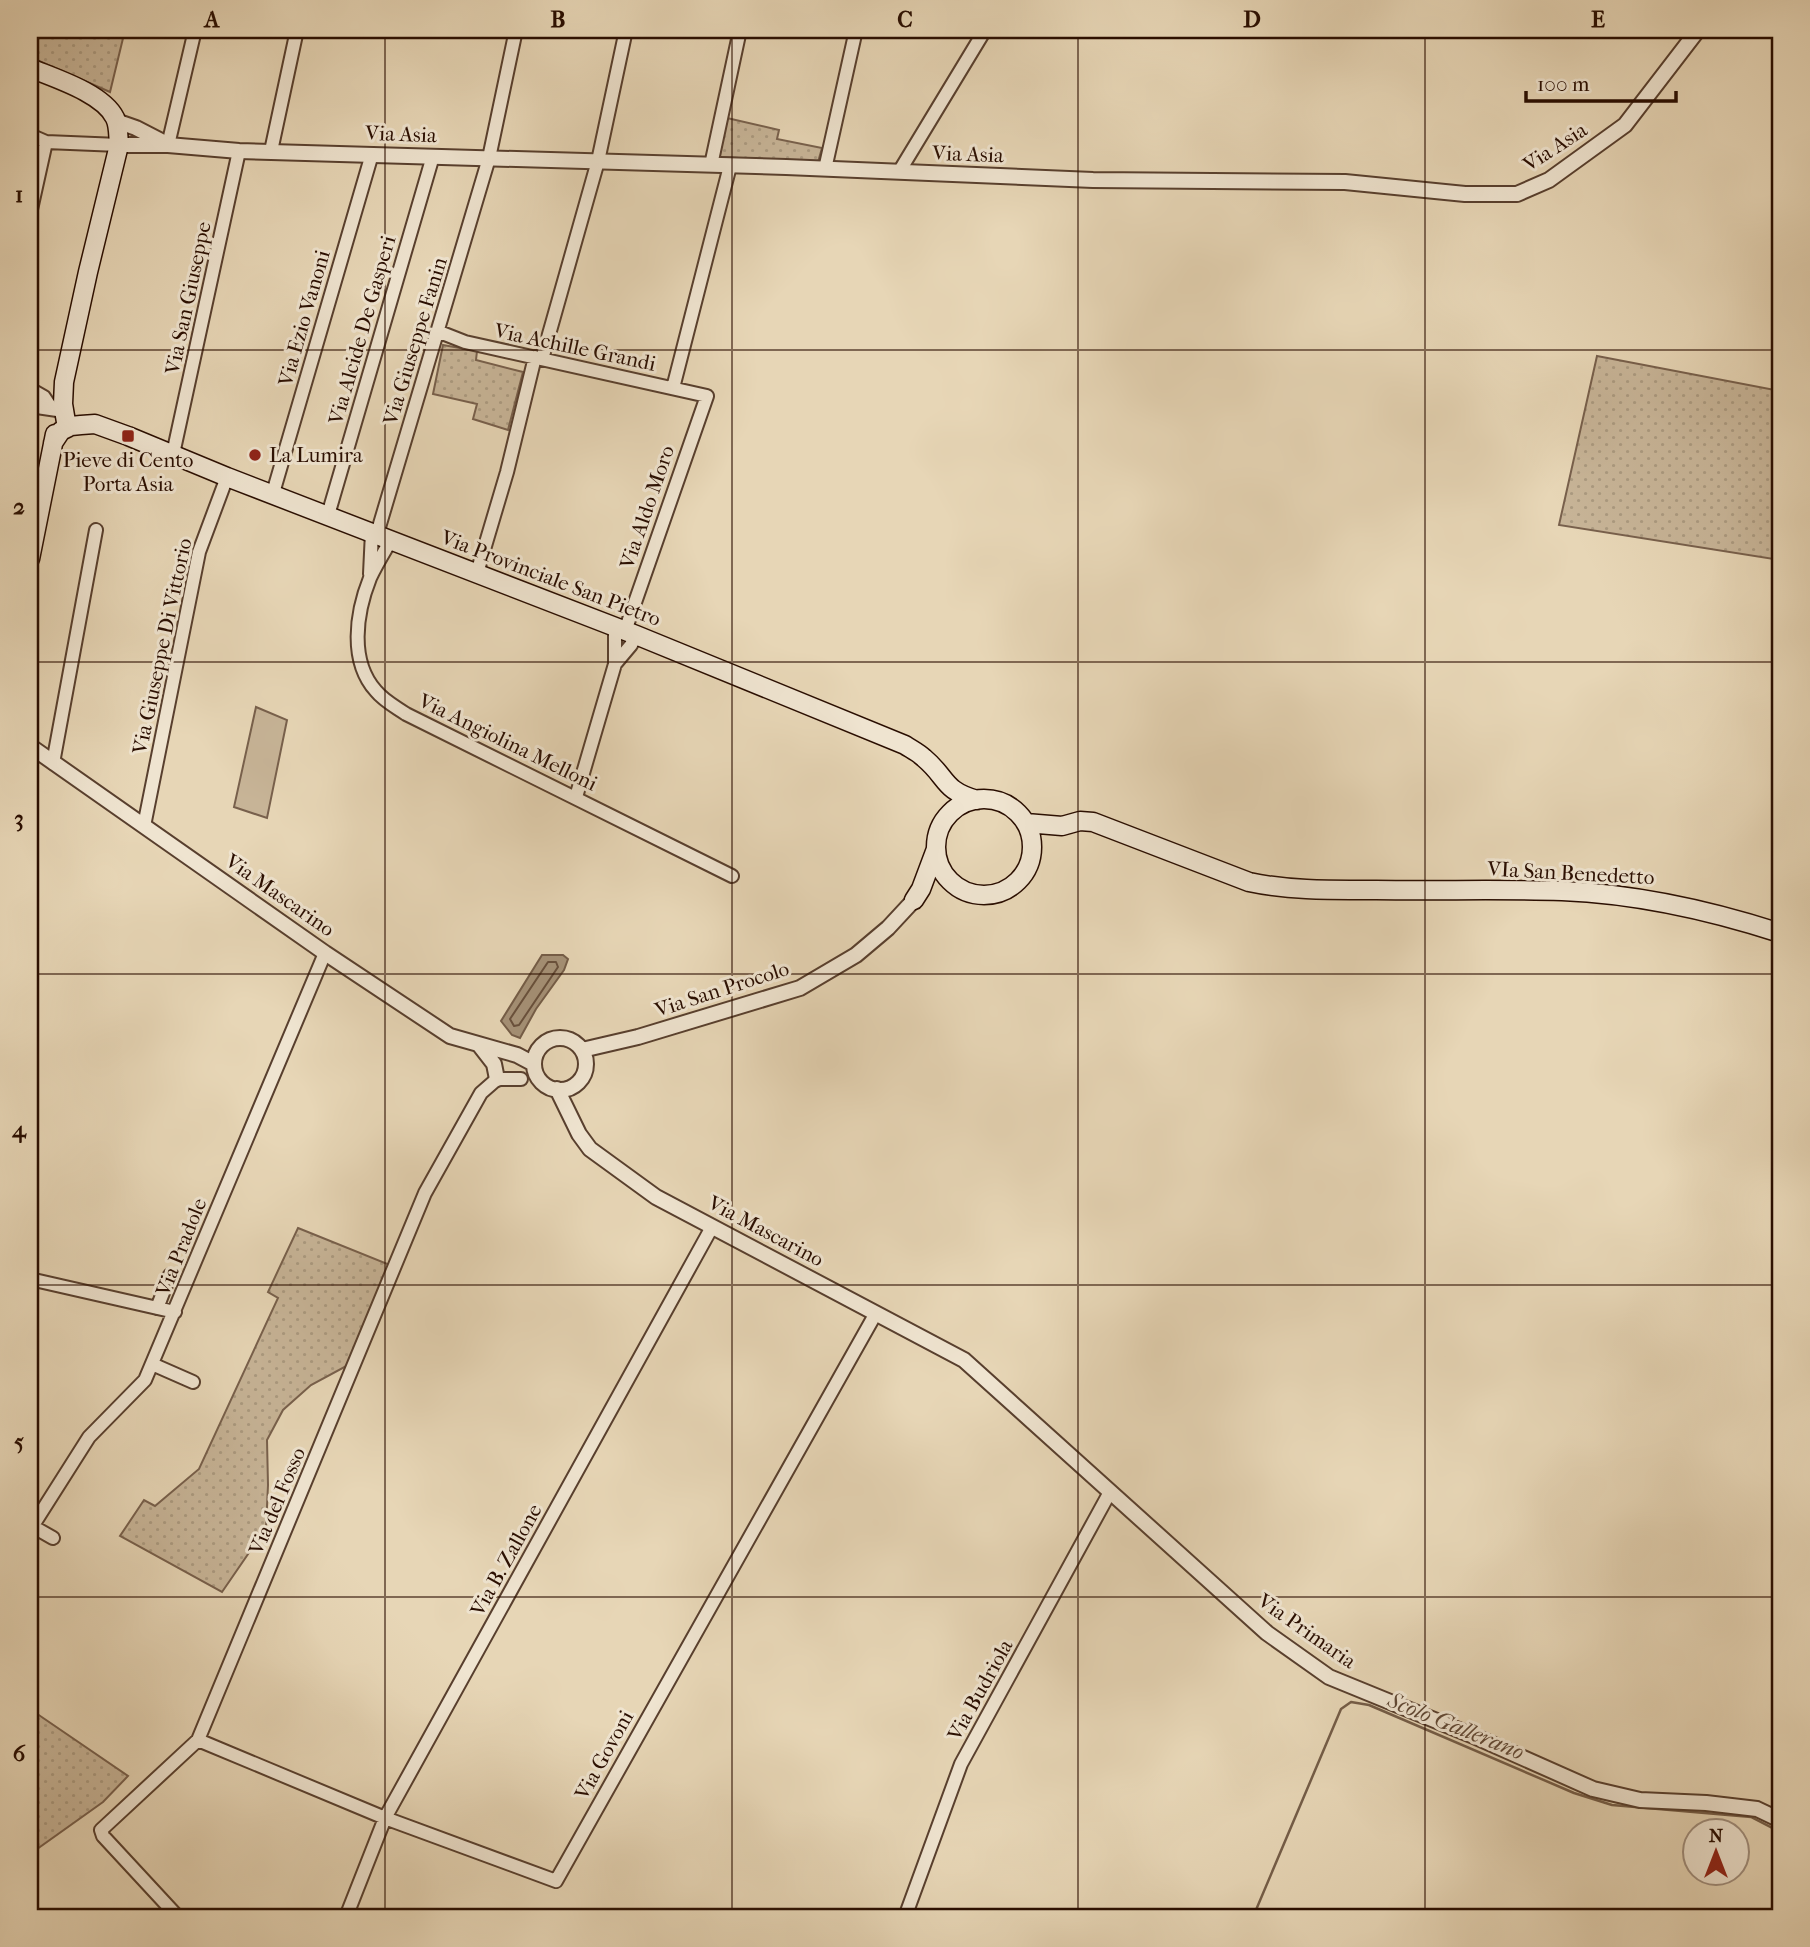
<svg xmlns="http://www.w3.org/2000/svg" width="1810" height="1947" font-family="'IM FELL French Canon',serif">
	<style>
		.grass { fill: url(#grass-dots); stroke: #78604c; stroke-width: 2 }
		.garden { fill: #c7b497; stroke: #78604c; stroke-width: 2 }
		.water { fill: #a69278; stroke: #745d48; stroke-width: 2 }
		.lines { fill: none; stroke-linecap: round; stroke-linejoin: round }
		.shore { stroke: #68503c; stroke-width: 2 }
		.stream { stroke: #745d48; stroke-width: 2.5 }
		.minor-casing { stroke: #583f2e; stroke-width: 16 }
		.tertiary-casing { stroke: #583f2e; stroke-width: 18 }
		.secondary-casing { stroke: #290d00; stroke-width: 21 }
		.minor { stroke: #efe4d0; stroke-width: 12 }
		.tertiary { stroke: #efe4d0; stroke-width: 14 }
		.secondary { stroke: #efe4d0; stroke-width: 18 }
		.grid { fill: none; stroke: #290d00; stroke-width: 2; stroke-opacity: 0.55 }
		.poi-dot { fill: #8f2418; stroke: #efe4d0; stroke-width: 2.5 }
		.labels { text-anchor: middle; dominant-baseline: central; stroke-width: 6; stroke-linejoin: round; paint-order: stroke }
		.street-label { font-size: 21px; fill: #290d00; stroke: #efe4d0 }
		.poi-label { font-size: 21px; fill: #290d00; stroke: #efe4d0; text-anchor: start }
		.water-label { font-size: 23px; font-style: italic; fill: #614936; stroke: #efe4d0 }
		.neatline { fill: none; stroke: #290d00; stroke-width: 2.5 }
		.grid-label { font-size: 23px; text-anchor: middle; font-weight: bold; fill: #290d00 }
	</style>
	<defs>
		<pattern id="grass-dots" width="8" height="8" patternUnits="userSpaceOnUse" patternTransform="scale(1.75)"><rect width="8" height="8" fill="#c7b497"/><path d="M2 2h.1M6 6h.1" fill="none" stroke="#ab9a80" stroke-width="1.8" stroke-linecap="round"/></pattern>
	</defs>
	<rect width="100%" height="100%" fill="#e7d6b6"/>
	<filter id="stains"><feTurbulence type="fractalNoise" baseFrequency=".00286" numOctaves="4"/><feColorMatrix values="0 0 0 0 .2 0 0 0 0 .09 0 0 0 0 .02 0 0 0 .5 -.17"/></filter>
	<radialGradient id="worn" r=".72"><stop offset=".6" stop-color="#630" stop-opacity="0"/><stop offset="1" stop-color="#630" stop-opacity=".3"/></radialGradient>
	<path class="grass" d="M30 30H125L110 92 30 57Z
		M727 118 779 130 777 139 822 148 818 162 719 157Z
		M443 345 477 351 476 360 523 372 508 430 473 419 477 404 433 394Z
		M1597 356 1780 391V560L1559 525Z
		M298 1228 390 1265 352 1363 311 1385 283 1410 267 1440 268 1485 266 1528 222 1592 120 1536 144 1500 155 1506 199 1469 278 1298 268 1292Z
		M30 1709 128 1776 103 1802 30 1854Z"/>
	<path class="garden" d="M256 707 287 720 267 818 234 807Z"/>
	<path class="water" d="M542 955H563L568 959 564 970 536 1009 520 1038 512 1035 501 1021Z"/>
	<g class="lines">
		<path class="shore" d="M548 962H556L558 967 519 1025 514 1026 510 1019Z"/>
		<path class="stream" d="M1253 1917 1341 1709 1351 1702 1369 1705 1574 1793 1612 1805 1751 1817 1780 1832"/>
		<defs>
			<path id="minor" d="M30 135 46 142 119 145
				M168 145 195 30
				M271 151 297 30
				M711 165 740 30
				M825 169 856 30
				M899 172 985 30
				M30 214 46 142
				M437 331 465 342 707 396 625 631
				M542 359 598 161 626 30
				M673 388 730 166
				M30 389 44 397 52 409
				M30 406 64 411
				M173 454 239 151
				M273 493 372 154
				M328 515 433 156
				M377 534 489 158 516 30
				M391 540C384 552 376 565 370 578 356 613 349 661 376 691 384 701 396 707 406 714L732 876
				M477 573 507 472 535 357
				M370 574 372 532
				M615 627V664L631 645 636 635
				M53 763 96 530
				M576 797 615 664
				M144 826 199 552 227 477
				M30 1279 175 1312
				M157 1308 170 1275
				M152 1364 193 1382
				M32 1526 53 1538
				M30 1530 89 1437 145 1380 325 953
				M198 1740 385 1818 556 1881 876 1313
				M178 1917 103 1836 101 1830 198 1740 425 1193 481 1093 497 1079H521
				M346 1917 385 1818 712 1227
				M905 1917 961 1764 1110 1492"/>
			<path id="tertiary" d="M116 121 136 128 167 144
				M119 145H168L239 151 786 167 1093 180 1345 182 1465 194H1517L1549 180 1625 125 1698 30
				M30 746 325 953 450 1036 517 1055 534 1064
				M534 1064a26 26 0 1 1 52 0a26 26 0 1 1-52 0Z
				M480 1046 494 1064 497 1079
				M582 1050 638 1037 800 988 856 955 888 928 914 900
				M557 1089 579 1134 590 1149 656 1197 964 1360 1267 1633 1329 1677 1476 1737 1593 1789 1640 1800 1706 1803 1757 1809 1780 1820"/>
			<path id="secondary" d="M30 68C54 78 103 93 115 118 119 126 118 136 119 145L88 272 64 382 63 404 67 428
				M53 443 61 431 71 426 81 425 95 424 128 436 227 477 636 635 905 745C911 749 919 753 924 758 948 778 942 790 977 800
				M30 559 55 434
				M936 847a48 48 0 1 1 96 0a48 48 0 1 1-96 0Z
				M1026 823 1062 826 1080 821 1093 822 1249 882C1291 891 1333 890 1376 890 1438 891 1500 889 1562 891 1638 894 1709 910 1780 933
				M914 900 921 889 936 849"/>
		</defs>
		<use href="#minor" class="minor-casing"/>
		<use href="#tertiary" class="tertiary-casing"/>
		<use href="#secondary" class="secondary-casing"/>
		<use href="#minor" class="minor"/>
		<use href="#tertiary" class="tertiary"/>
		<use href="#secondary" class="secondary"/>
	</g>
	<path class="grid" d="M385 30V1917M732 30V1917M1078 30V1917M1425 30V1917M30 350H1780M30 662H1780M30 974H1780M30 1285H1780M30 1597H1780"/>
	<g class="poi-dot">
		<rect x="121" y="429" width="14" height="14" rx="3.5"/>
		<circle cx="255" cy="455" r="7"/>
	</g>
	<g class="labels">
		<g class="street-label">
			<text transform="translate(401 134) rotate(2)">Via Asia</text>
			<text transform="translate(1555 147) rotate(-33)">Via Asia</text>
			<text transform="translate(968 154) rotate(2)">Via Asia</text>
			<text transform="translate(188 298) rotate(-78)">Via San Giuseppe</text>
			<text transform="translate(304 318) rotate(-74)">Via Ezio Vanoni</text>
			<text transform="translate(362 330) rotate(-74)">Via Alcide De Gasperi</text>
			<text transform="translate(415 341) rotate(-73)">Via Giuseppe Fanin</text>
			<text transform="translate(575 347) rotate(12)">Via Achille Grandi</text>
			<text transform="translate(647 507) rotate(-71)">Via Aldo Moro</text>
			<text transform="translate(551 578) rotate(21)">Via Provinciale San Pietro</text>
			<text transform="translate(162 646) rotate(-78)">Via Giuseppe Di Vittorio</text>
			<text transform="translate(508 742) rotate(26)">Via Angiolina Melloni</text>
			<text transform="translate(1571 873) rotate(3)">VIa San Benedetto</text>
			<text transform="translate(280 895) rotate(35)">Via Mascarino</text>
			<text transform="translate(722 989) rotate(-18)">Via San Procolo</text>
			<text transform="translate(766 1231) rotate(28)">Via Mascarino</text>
			<text transform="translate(181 1247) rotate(-68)">Via Pradole</text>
			<text transform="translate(277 1501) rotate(-67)">Via del Fosso</text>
			<text transform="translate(506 1560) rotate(-61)">Via B. Zallone</text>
			<text transform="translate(1307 1631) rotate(35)">Via Primaria</text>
			<text transform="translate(980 1690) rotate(-61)">Via Budriola</text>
			<text transform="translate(604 1755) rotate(-61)">Via Govoni</text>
		</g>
		<g class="poi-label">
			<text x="269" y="455">La Lumira</text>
			<text x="128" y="460" text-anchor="middle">Pieve di Cento<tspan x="128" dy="24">Porta Asia</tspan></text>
		</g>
		<g class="water-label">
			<text transform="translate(1456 1726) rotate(22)">Scolo Gallerano</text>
		</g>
	</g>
	<rect width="1810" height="1947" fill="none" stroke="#e7d6b6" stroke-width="77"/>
	<g transform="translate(1716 1852)"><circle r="33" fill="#efe4d0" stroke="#a08e7d" stroke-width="2"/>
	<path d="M0-5L12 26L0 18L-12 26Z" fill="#8f2418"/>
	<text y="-10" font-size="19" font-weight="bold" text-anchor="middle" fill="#290d00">N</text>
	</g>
	<path d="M1526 91v10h150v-10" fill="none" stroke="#290d00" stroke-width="3.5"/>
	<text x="1537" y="91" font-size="21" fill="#290d00" stroke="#efe4d0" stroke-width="5" paint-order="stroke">100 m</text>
	<rect x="38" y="38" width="1734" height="1871" class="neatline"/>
	<g class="grid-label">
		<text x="212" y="27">A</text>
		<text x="558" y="27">B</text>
		<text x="905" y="27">C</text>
		<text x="1252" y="27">D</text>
		<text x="1598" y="27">E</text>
		<text x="19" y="202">1</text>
		<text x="19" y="514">2</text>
		<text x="19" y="826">3</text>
		<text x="19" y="1137">4</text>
		<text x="19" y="1449">5</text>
		<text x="19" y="1761">6</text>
	</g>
	<rect width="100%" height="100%" filter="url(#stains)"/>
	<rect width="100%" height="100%" fill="url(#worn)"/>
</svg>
